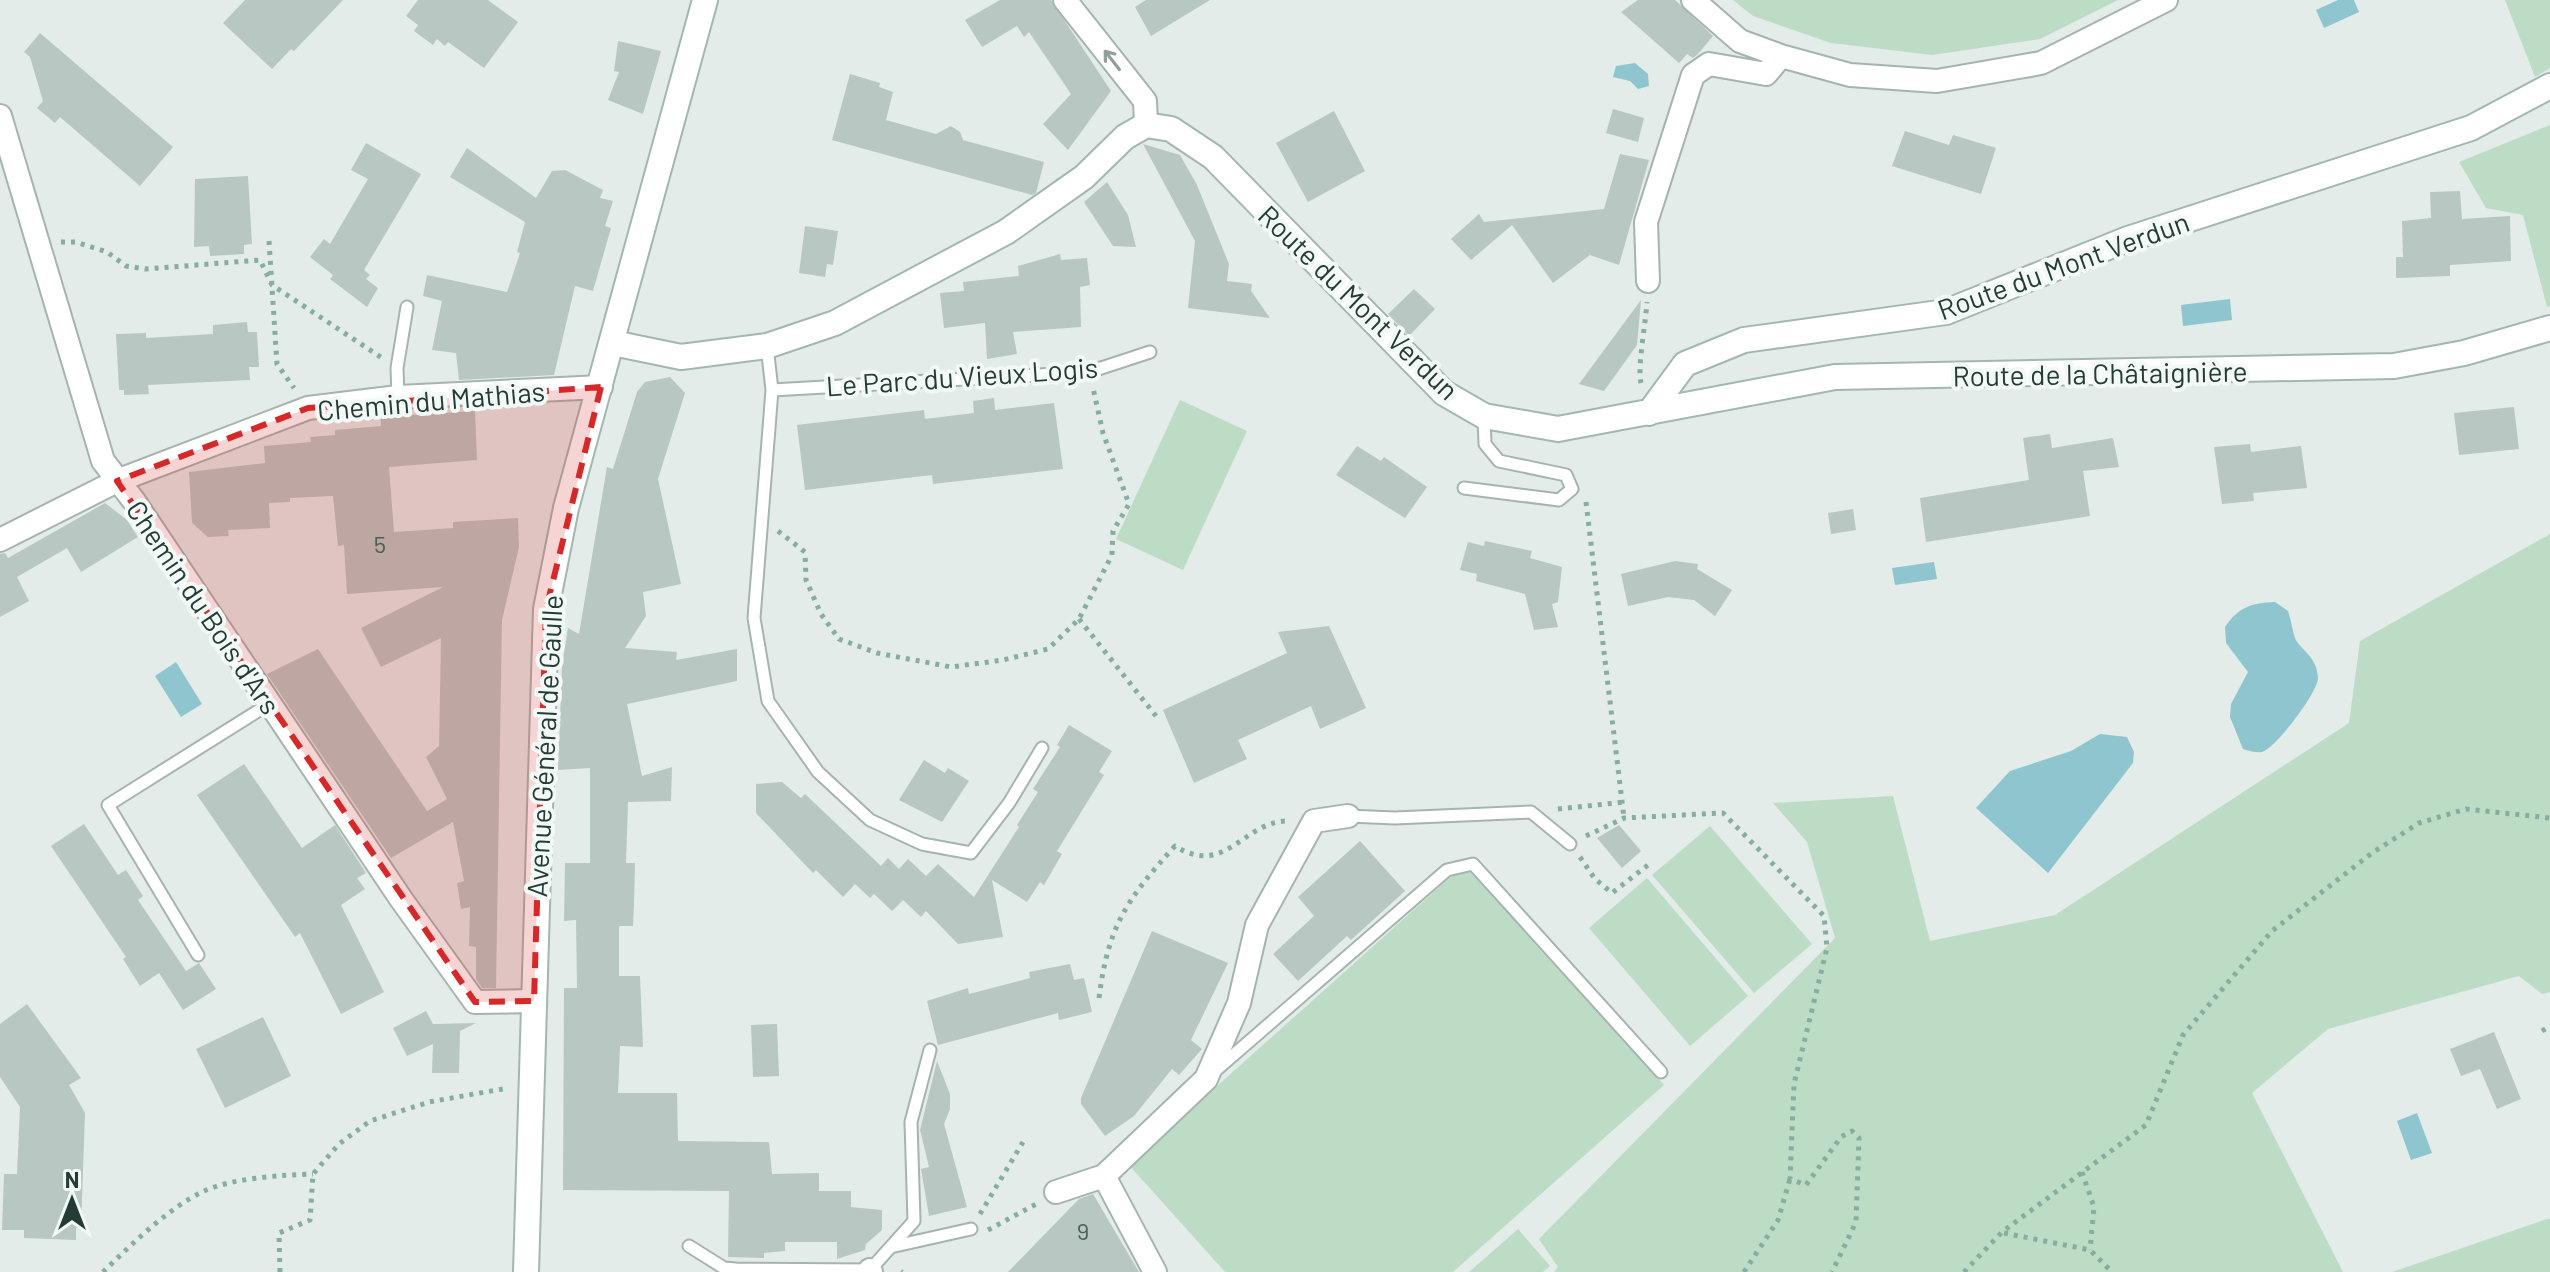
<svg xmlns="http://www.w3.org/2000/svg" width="2550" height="1272" font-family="Barlow,sans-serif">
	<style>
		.green { fill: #bddcc5 }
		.water { fill: #8ec5ce }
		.building { fill: #b8c7c1 }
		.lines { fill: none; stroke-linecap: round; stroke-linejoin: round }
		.lane-casing { stroke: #a6b4af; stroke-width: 15 }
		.street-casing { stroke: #a6b4af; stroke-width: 26 }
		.secondary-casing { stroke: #a2b7af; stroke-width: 28 }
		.path { stroke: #85aea0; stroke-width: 5; stroke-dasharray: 4 6; stroke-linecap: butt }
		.lane { stroke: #fff; stroke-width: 11 }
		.street { stroke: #fff; stroke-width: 22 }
		.secondary { stroke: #fff; stroke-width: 24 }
		.oneway { stroke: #929e9a }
		.marked { fill: #d62828; fill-opacity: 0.2; stroke: #d62828; stroke-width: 6; stroke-dasharray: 16 10; stroke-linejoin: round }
		.labels { text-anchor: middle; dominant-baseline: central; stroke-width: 8; stroke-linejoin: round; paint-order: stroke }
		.number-label { font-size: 24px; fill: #495f58 }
		.street-label { font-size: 28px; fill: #243c35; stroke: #f3f9f6 }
	</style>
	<rect width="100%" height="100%" fill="#e3ece8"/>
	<path class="green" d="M1733 0H2118L2040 39 1932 55 1831 43 1753 16Z
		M2505 0H2550V68L2535 77Z
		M2550 125V306L2547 307 2523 215 2486 208 2459 162Z
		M1180 400 1247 431 1183 570 1116 539Z
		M2550 534V992L2542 994 2519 976 2328 1029 2252 1093 2343 1272H1554L1558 1267 1539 1239 1835 938 1807 842 1773 803 1893 796 1930 941 2055 915 2349 723 2360 641Z
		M1710 826 1812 944 1754 993 1652 875Z
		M1466 863 1664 1085 1453 1272H1225L1129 1165Z
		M1647 878 1748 996 1690 1046 1589 928Z
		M2547 1219H2550V1272H2392Z
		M1518 1229 1550 1266 1543 1272H1469Z"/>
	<path class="water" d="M2338 0H2354L2359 12 2324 28 2316 10Z
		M1635 63 1648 74 1649 86 1638 89 1630 81 1613 77 1616 66Z
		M2230 299 2232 320 2183 326 2181 305Z
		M1934 562 1937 579 1895 585 1892 568Z
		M2275 602 2288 611C2291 620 2292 627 2294 635 2297 649 2317 654 2318 678 2318 692 2276 748 2262 752 2256 753 2249 751 2243 749L2230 717 2231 704 2248 672 2226 643 2225 627C2239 607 2251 603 2275 602Z
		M176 662 202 704 181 717 155 676Z
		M2100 734 2127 737 2134 752 2133 763 2048 873 1976 808 2010 771 2071 751Z
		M2417 1113 2432 1153 2411 1160 2397 1121Z"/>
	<path class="building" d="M245 0H343L294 51 291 49 272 69 223 23Z
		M418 0H488L518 22 484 68 448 42 445 46 437 39 433 45 414 31 418 25 406 16Z
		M1000 0H1051L1111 91 1068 150 1043 124 1071 94 1029 32 1024 37 1017 26 982 47 965 20Z
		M1146 0H1210L1151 36 1135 7Z
		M1638 0H1675L1713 36 1698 54 1693 58 1687 54 1679 63 1621 12Z
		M40 33 173 147 140 186 60 117 55 123 37 108 43 101 30 57 24 52Z
		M618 41 661 51 643 114 608 100 619 72 614 71Z
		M850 74 880 83 879 87 893 92 886 120 936 134 951 126 960 132 963 140 1044 162 1036 193 1032 195 832 140Z
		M1613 109 1644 118 1638 142 1606 133Z
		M1334 111 1365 171 1308 202 1276 143Z
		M1905 131 1949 145 1953 135 1996 148 1981 194 1892 166Z
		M366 143 421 174 364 270 370 275 366 279 378 288 367 307 330 279 333 275 310 257 324 239 330 244 368 179 351 170Z
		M1143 144 1180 155 1197 185 1229 264 1227 281 1252 284 1251 291 1270 318 1188 308 1195 241Z
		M467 148 536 198 552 171 565 170 603 190 600 198 613 201 605 226 611 228 593 291 575 286 554 375 459 380 456 353 432 350 442 301 423 296 427 275 507 292 520 253 517 252 525 222 450 177Z
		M1620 154 1649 160 1619 265 1590 255 1553 283 1512 225 1471 260 1451 239 1479 214 1484 222 1604 209Z
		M248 176 252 244 244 245V254L210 256 209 246 194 247 195 179Z
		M1107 182 1128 215 1136 247 1113 246 1084 202Z
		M2460 191 2462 219 2510 216 2511 261 2450 265V276L2396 278V257H2403L2402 221 2431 218 2430 192Z
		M805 226 838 231 833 265 827 264 825 277 799 273Z
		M1060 254 1061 260 1087 258 1090 285 1080 287 1081 327 1013 332 1017 354 987 359 985 323 944 328 940 293 964 291 963 282 1019 276 1018 266Z
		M1414 289 1435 309 1409 336 1388 314Z
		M1641 300 1637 345 1604 391 1579 384Z
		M247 322 248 332H257L259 367H249L250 380 148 385 149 394 124 395V390H119L116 334 146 333V338L213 334V325Z
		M670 377 685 393 658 479 681 584 643 592 646 616 625 648 677 652 676 660 737 649V681L627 704 642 776 672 767 671 801 628 802 626 863H635L634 904 633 926H619V976H640L643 1047 620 1046 618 1093H677L678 1141 769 1142 772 1174 819 1173V1191H851V1207L882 1210V1230L866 1244 865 1250 837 1259V1242H785V1251L764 1253V1258L728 1257 729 1191 563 1190 564 988H577L576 920 564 921 565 863H590V768L558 770 562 666 568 628 579 634 607 467 613 469 637 392 645 382Z
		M994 398 995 410 1054 403 1063 469 933 484 932 475 805 490 797 425 924 410 925 419 974 413 973 401Z
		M2514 407 2519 449 2459 455 2454 413Z
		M475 411 477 460 389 467 394 532 453 528V522L518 518 519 547 502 620 496 988H482L476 979V947L469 946 470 907 461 909 457 883 464 881 453 822 391 858 267 674 318 649 427 811 447 799 426 757 439 746 441 638 381 667 361 628 443 587 347 594 344 545 338 546 333 496 290 498V502L269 503 270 528 228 530 229 536 208 537 192 523 189 472 265 463 264 446 311 442 310 437 335 435V430L381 426V417Z
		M2050 434 2052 448 2113 438 2119 467 2083 471 2090 516 1926 542 1920 498 2029 480 2023 438Z
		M2250 444 2251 452 2301 446 2307 488 2253 493 2254 501 2222 504 2214 447Z
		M1357 446 1381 461 1384 457 1427 487 1405 518 1336 475Z
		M105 503 127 520 138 537 81 572 67 548 17 577 29 601 0 617V554L5 553 8 558Z
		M1853 509 1856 530 1831 534 1828 513Z
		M1485 541 1532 551 1530 558 1562 567 1558 602 1552 604 1558 627 1534 630 1525 594 1476 581 1477 574 1460 570 1468 542 1484 546Z
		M1675 561 1698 564 1697 569 1732 590 1715 616 1694 600 1668 597 1628 606 1621 574Z
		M1329 626 1366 708 1320 729 1311 706 1238 740 1247 759 1194 783 1163 710 1287 653 1278 632Z
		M1069 725 1112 751 1099 772 1104 775 1057 851 1062 854 1044 885 1040 882 1027 902 992 880 1003 937 958 944 926 911 921 917 903 900 892 911 874 894 870 898 855 884 843 897 816 870 813 873 756 813V784L782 782 801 798 805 794 881 866 888 858 899 869 908 859 926 876 938 864 974 897 1019 827 1017 825 1038 792 1033 789 1060 747 1057 745Z
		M924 760 945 773 948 768 969 781 942 822 899 800Z
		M244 764 302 848 335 825 366 873 357 878 365 889 341 905 384 992 341 1014 300 933 295 937 197 795Z
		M84 824 118 875 126 870 143 896 138 900 186 971 199 963 216 989 183 1010 159 973 140 986 123 959 126 957 51 846Z
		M1619 825 1641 851 1622 868 1597 838Z
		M1360 841 1405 891 1351 940 1347 936 1298 981 1273 954 1314 916 1298 897Z
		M1152 931 1228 963 1191 1040 1202 1049 1179 1075 1172 1069 1134 1116 1105 1136 1081 1104V1098Z
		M1070 964 1074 980 1084 978 1092 1012 1059 1020 1058 1013 938 1045 927 1001 968 988 969 994 1030 978 1029 972Z
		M27 1004 81 1078 69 1085 85 1113 81 1228H76V1240L24 1238V1230H2L4 1174H17L20 1107 0 1077V1024Z
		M426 1011 433 1024 476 1023 460 1031 459 1073H432L433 1044 407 1056 393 1028Z
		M263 1017 291 1076 225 1108 196 1049Z
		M777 1024 779 1076 753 1077 751 1025Z
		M2494 1032 2521 1099 2497 1109 2480 1069 2461 1076 2450 1049Z
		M937 1061 950 1094V1109L944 1124 967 1207 929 1216 921 1169 929 1167 920 1130Z
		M1093 1194 1139 1272H1008L1079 1199Z"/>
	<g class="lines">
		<defs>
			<path id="lane" d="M767 346 772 390 754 618 768 701 818 772 870 820 922 844 971 853 1009 803 1042 748
				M772 390 1089 372 1150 352
				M398 397 397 368 407 307
				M1464 488 1559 500 1572 489 1566 475 1499 461 1485 444 1484 416
				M1348 816 1395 818 1531 812 1570 844
				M198 955 108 805 269 704
				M1215 1071 1447 870 1473 864 1661 1072
				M689 1246 724 1268 736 1269 870 1270 914 1221 911 1122 930 1050
				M895 1246 971 1229"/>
			<path id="street" d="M1065 0 1145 101 1146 125
				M1693 0 1740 41 1781 56 1850 75 1937 81 2041 63 2166 0
				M0 116 103 461 134 501 401 899 475 1002 534 1001
				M1648 281 1646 222 1693 75 1709 64 1766 74 1781 56
				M0 540 117 481 308 408 398 397 601 387
				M1104 1176 1155 1272
				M1056 1192 1104 1176 1206 1079 1239 1003 1257 925 1314 821 1348 816
				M870 1270 871 1272"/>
			<path id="secondary" d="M613 343 681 357 767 346 835 323 1006 232 1084 177 1125 137 1146 125 1171 129 1213 157 1444 393 1484 416 1558 429 1835 377 2394 366 2464 353 2550 328
				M1649 413 1685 364 1744 340 1946 312 2128 239 2471 128 2550 86
				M526 1272 546 609 566 508 705 0"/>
		</defs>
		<use href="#lane" class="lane-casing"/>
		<use href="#street" class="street-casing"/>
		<use href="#secondary" class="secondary-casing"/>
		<path class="path" d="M269 241 277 364 294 388
			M61 242H76L107 252 126 266 146 269 260 260 272 285 382 358
			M1641 383C1637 368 1646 321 1647 302
			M1586 502 1624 818
			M778 531 805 552 806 580 821 614 839 639 877 653 951 667 1003 660 1048 649 1079 619 1112 555 1113 531 1129 504 1103 433 1093 388
			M1079 619 1156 716
			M1558 809 1625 802
			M1586 836 1624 818 1723 813 1824 916 1827 948 1794 1084 1790 1179 1806 1185 1841 1137 1852 1131 1859 1138 1856 1222 1832 1272
			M1580 857 1595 879 1612 893 1648 865
			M1099 998C1108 926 1127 899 1175 846 1226 878 1243 821 1288 821
			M2542 1031 2550 1026
			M2082 1172 2094 1207 2090 1250
			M980 1214 1023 1142
			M988 1230 1038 1203
			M2004 1233 2090 1250 2112 1272
			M901 1271 902 1272
			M103 1272C131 1245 168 1208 204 1191 233 1178 281 1175 313 1174
			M280 1272 279 1233 310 1220 313 1174 339 1144 370 1121 429 1102 508 1088
			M1744 1272 1778 1220 1790 1179
			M1964 1272 2002 1232 2146 1125 2183 1035 2272 931 2372 853 2419 823 2466 809 2550 818"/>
		<use href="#lane" class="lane"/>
		<use href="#street" class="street"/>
		<use href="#secondary" class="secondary"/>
	</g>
	<defs><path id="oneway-shaft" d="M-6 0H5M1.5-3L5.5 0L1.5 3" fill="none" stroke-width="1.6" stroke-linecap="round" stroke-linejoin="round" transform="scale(2)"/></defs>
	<use class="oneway" href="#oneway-shaft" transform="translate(1112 60) rotate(-128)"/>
	<path class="marked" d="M601 387 546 609 534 1001 475 1002 117 481 308 408Z"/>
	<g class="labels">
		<g class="number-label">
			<text x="380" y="543">5</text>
			<text x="1083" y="1230">9</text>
		</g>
		<g class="street-label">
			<text transform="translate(2063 265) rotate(-20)">Route du Mont Verdun</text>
			<text transform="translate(1359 302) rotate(44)">Route du Mont Verdun</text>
			<text transform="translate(2100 373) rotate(-1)">Route de la Châtaignière</text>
			<text transform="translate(962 376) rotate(-4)">Le Parc du Vieux Logis</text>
			<text transform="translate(431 400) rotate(-5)">Chemin du Mathias</text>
			<text transform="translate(204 607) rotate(56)">Chemin du Bois d'Ars</text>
			<text transform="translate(544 746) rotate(-87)">Avenue Général de Gaulle</text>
		</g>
	</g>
	<g transform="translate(72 1200)" stroke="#f3f9f6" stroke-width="6" paint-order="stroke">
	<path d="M0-6L14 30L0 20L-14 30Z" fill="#243c35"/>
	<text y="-12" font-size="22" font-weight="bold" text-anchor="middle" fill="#243c35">N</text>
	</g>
</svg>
